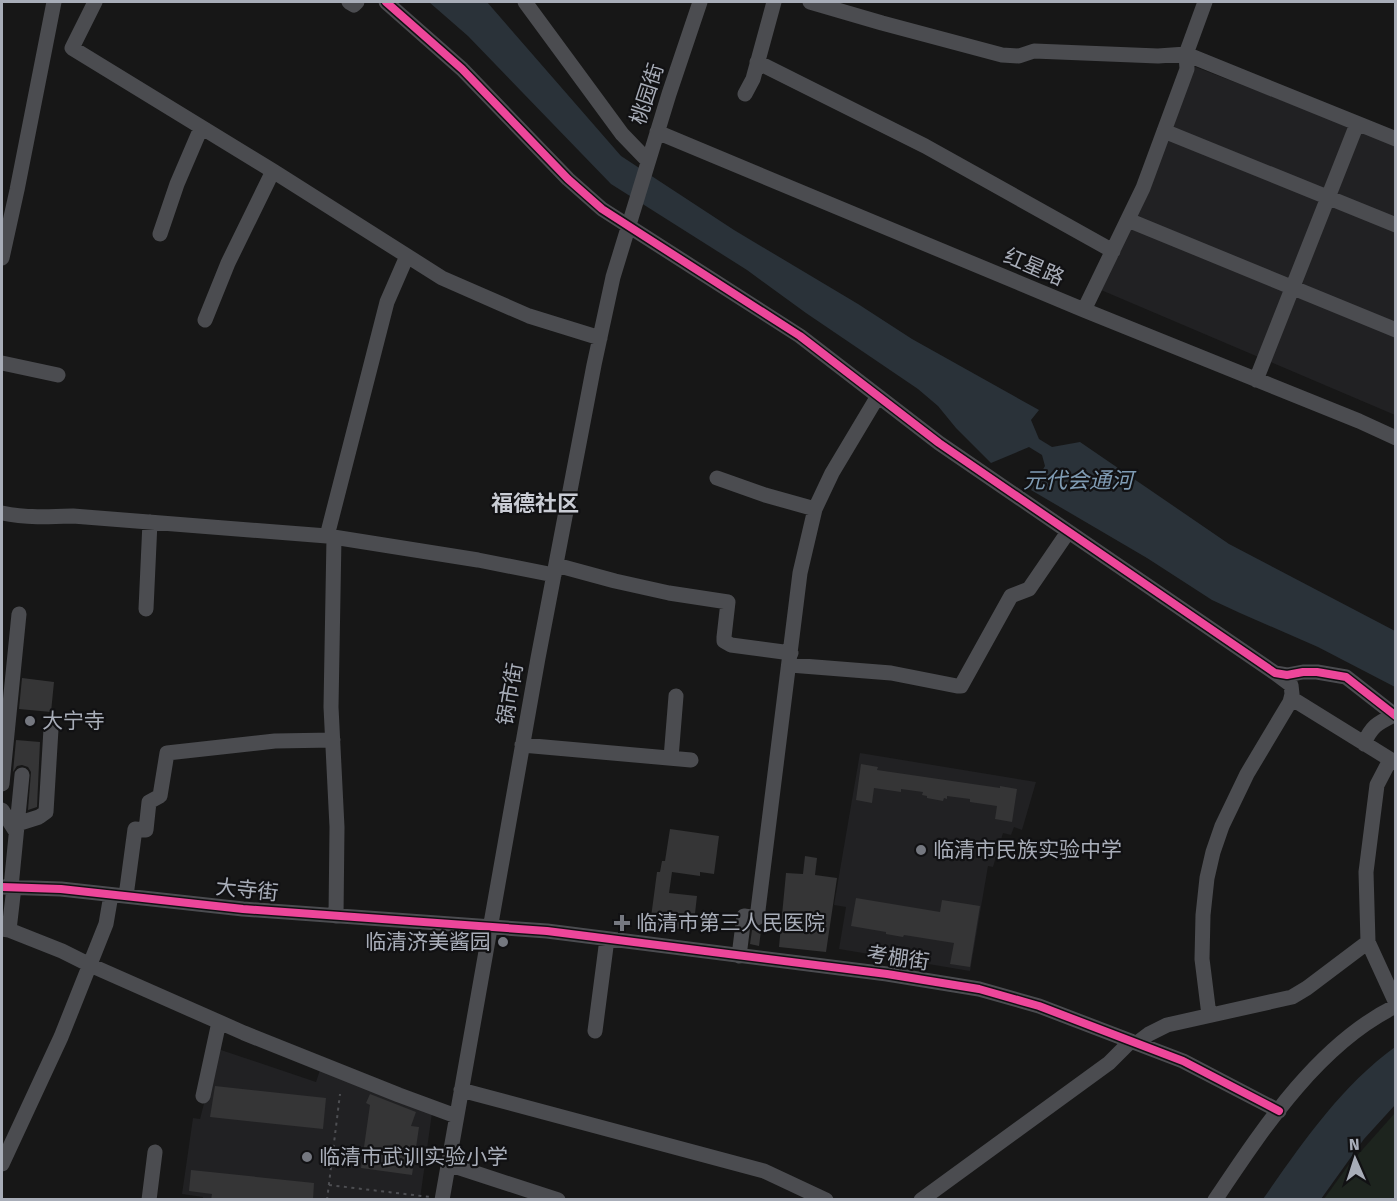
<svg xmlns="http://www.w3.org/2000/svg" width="1397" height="1201" font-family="'Fira Sans','Noto Sans SC',sans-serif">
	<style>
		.built { fill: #212123 }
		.green { fill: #1d241e }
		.water { fill: #2a3239 }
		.building { fill: #353536 }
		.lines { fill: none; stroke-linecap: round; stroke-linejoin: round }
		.path { stroke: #4d4e52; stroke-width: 2; stroke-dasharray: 3 4.5; stroke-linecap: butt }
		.minor { stroke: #4b4c50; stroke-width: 15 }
		.cycleway-casing { stroke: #111113; stroke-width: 11 }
		.cycleway { stroke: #ed469a; stroke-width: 8 }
		.poi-dot { fill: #757880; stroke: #111113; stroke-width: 2 }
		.labels { text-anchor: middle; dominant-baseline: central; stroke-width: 4.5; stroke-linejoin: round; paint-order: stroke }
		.street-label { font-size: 21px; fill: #a8adb8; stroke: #111113 }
		.poi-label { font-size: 21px; fill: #a8adb8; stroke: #111113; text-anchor: start }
		.water-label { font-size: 22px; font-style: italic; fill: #7f9bb3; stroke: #111113 }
		.neighbourhood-label { font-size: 22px; font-weight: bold; fill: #c9ccd4; stroke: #111113 }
	</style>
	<rect width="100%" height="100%" fill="#171717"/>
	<path class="built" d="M1193 66 1395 144V415L1101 290Z
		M860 753 1036 782 1022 830 1014 827 1011 835 1003 833 993 867 988 866 970 971 839 949 846 907 834 905Z
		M218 1049 316 1082 320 1070 432 1113 420 1199 203 1200V1197L182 1194 193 1118 200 1119Z"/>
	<path class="green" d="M1395 1113V1199H1324L1347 1167Z"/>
	<path class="water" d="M429 2H487L621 156 734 230 858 304 912 339 1039 410 1031 420 1039 439 1052 447 1080 442 1229 544 1395 631V687L1318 647 1240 613 1212 600 1147 558 1031 490 1045 466 1042 455 1029 447 991 463 956 428 938 406 918 389 806 313 747 270 611 184 468 36Z
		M1395 1047V1105L1364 1139 1321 1199H1263C1301 1145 1340 1087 1395 1047Z"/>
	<path class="building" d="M22 678 54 682 51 712 19 709Z
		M16 740 40 742 37 807 28 810 31 772 28 767 22 765 17 766 13 772Z
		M861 764 878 767 877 770 1000 788V786L1017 789 1012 822 995 819 997 806 970 802V799L947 796V799L944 798 943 801 927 798V796L922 795 923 792 901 789V792L874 788 872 803 856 800Z
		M670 829 719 836 714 874 700 872V876L672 872 669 893 697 896 693 931 650 925 657 872H660L662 861H665Z
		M805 856 817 858 815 875 837 878 826 952 779 947 786 873 803 874Z
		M856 898 940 912 942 900 980 906 970 967 950 964 954 943 904 935 903 937 886 934V932L851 926Z
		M752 930 761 931 759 946 750 944Z
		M215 1086 326 1098 323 1129 210 1117Z
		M370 1094 416 1112 411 1126 419 1127 412 1175 361 1168 370 1105 366 1103Z
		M191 1170 314 1183 313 1200H263L249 1198V1200H211L212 1194 189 1191Z"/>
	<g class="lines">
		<path class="path" d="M329 1185 430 1197
			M327 1200 340 1094"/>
		<path class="minor" d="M95 2 72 48 273 171 442 278 529 316 600 338
			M349 2 354 5 357 2
			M386 2 462 69 568 179 602 209 800 336 939 443 1275 673 1287 675 1303 672H1317L1346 677 1396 716
			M525 2 622 134 648 161
			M810 2 882 23 1002 55 1019 56 1034 51 1158 56 1186 54 1396 139
			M757 62 925 146 1113 251
			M745 94 753 79 774 2
			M1164 131 1396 225
			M657 132 1084 310 1359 421 1396 438
			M1128 220 1396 330
			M160 234 177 184 201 128
			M2 258 17 190 54 2
			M1084 310 1143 188 1187 69 1186 54 1205 2
			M205 320 228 263 273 171
			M2 363 58 375
			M1256 380 1357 124
			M717 478 765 495 815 509
			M2 513C26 518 49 517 73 516L327 536 478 560 554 575
			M327 536 387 302 407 256
			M334 537 331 707 337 827 336 916
			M556 565 615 581 669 593 728 602 724 637V641L731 645 791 653
			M146 609 150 522
			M790 665 891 673 957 686H961L1011 596 1029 589 1068 532
			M1291 698 1396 763
			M1364 744C1371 726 1378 723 1394 715
			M522 745 691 760
			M671 758 676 696
			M1390 760 1377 785 1366 872 1368 942 1396 1003
			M2 784 19 614
			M2 810 16 832
			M17 824 39 817 46 812 51 729
			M2 887 61 889 243 909 547 931 887 974 979 989 1039 1006 1183 1061 1279 1111
			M11 887 22 775
			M126 896 135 829 146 830 149 802 160 796 167 753 275 741 333 740
			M2 929 9 930 14 887
			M9 930 62 951 90 965 244 1033 399 1095 456 1116
			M739 956 744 916 757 918 800 573 815 509 832 473 878 396
			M1209 1015 1202 959 1203 915 1207 878 1213 852 1222 826 1247 774 1290 702 1292 694 1291 685 1275 673
			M595 1031 607 939
			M1137 1043 1149 1034 1167 1025 1292 997 1307 988 1368 942
			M461 1090 764 1171 826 1200
			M203 1096 219 1022
			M2 1164 61 1037 106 924 111 895
			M448 1164 558 1200
			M149 1200 155 1152
			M442 1200 538 658 594 365 613 277 669 94 700 2
			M921 1200 1109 1063 1131 1041
			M1215 1200C1262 1130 1318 1044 1396 1006"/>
		<defs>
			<path id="cycleway" d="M386 2 462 69 568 179 602 209 800 336 939 443 1275 673 1287 675 1303 672H1317L1346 677 1396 716
				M2 887 61 889 243 909 547 931 887 974 979 989 1039 1006 1183 1061 1279 1111"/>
		</defs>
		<use href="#cycleway" class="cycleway-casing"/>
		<use href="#cycleway" class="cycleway"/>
	</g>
	<g class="poi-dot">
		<circle cx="30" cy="721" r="6"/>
		<circle cx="921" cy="850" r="6"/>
		<path d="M619 914h6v6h6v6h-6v6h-6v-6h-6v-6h6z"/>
		<circle cx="503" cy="942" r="6"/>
		<circle cx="307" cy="1157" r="6"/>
	</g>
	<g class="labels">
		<g class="street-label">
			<text transform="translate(647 94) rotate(-72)">桃园街</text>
			<text transform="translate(1034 267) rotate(23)">红星路</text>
			<text transform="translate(510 694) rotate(-80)">锅市街</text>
			<text transform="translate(247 890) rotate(6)">大寺街</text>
			<text transform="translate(898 958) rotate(8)">考棚街</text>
		</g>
		<g class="poi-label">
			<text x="42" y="721">大宁寺</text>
			<text x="933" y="850">临清市民族实验中学</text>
			<text x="636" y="923">临清市第三人民医院</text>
			<text x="491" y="942" text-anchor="end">临清济美酱园</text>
			<text x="319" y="1157">临清市武训实验小学</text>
		</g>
		<g class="water-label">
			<text x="1078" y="480">元代会通河</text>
		</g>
		<g class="neighbourhood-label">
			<text x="535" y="503">福德社区</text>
		</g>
	</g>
	<rect width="1397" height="1201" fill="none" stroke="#a8adb8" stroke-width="6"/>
	<g transform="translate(1355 1159) rotate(357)" stroke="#111113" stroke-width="4.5" paint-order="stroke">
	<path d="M0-4.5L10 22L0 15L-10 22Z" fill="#a8adb8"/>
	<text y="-9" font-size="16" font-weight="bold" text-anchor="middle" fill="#a8adb8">N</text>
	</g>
</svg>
